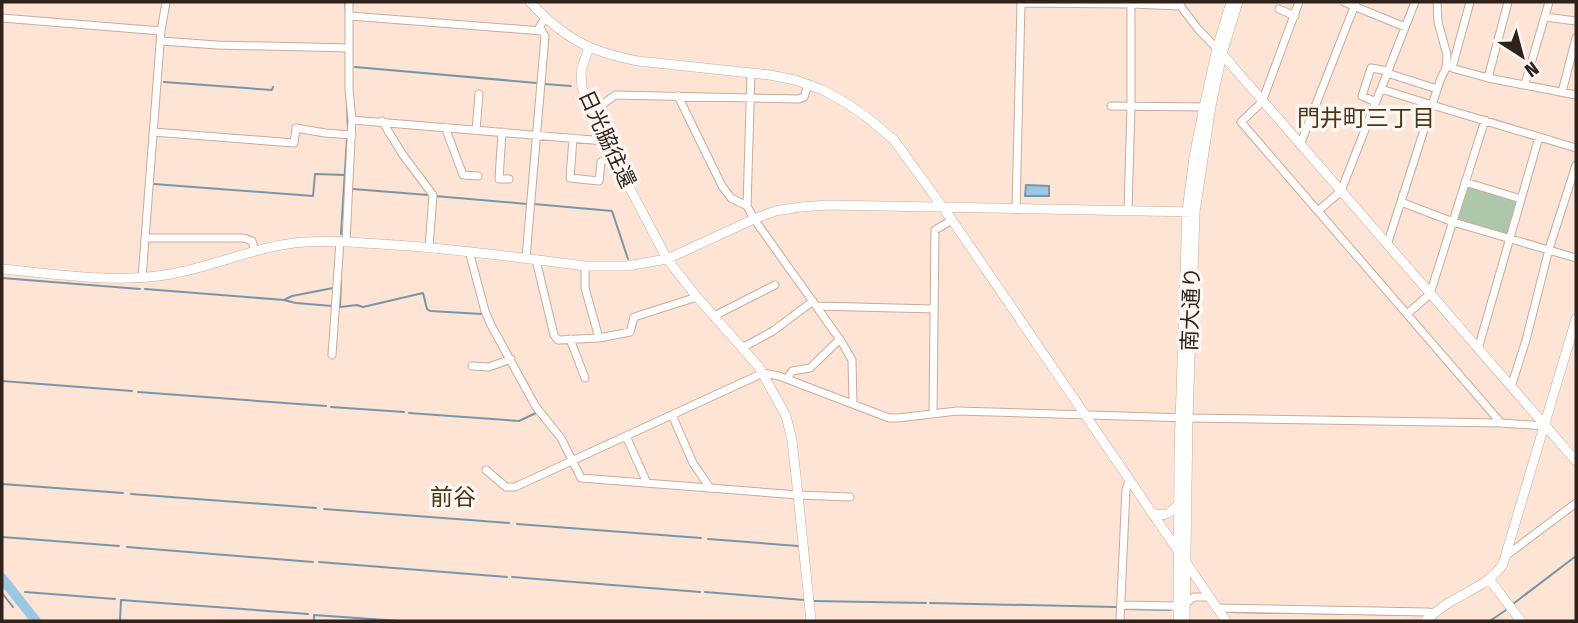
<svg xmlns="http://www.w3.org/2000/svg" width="1578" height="623" font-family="'Fira Sans Condensed','Noto Sans JP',sans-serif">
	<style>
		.green { fill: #adc7ab }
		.water { fill: #99c8e4; stroke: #7996a8; stroke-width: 2 }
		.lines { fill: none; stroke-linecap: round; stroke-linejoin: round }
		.stream { stroke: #7996a8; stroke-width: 2 }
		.river { stroke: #99c8e4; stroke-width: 10 }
		.minor-casing { stroke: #caab99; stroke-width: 9 }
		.tertiary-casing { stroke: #caab99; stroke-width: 10 }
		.minor { stroke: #fff; stroke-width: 7 }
		.tertiary { stroke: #fff; stroke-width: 9 }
		.labels { text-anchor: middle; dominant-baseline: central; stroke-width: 7; stroke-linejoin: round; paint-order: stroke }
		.street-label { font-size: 21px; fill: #2e221b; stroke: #fdf6f2 }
		.neighbourhood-label { font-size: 23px; fill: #4b3711; stroke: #fdf6f2 }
	</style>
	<rect width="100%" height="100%" fill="#fee4d5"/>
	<path class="green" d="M1468 185 1519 200 1508 235 1457 220Z"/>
	<path class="water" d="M1026 185 1049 186V196H1025Z"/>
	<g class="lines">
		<path class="stream" d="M345 2 346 12
			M355 67 537 83
			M346 77 348 131
			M164 82 272 90 273 87
			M544 84 571 86
			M154 184 313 196 315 174 346 175
			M353 189 428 195
			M435 196 527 204
			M534 204 612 211 628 259
			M341 234 347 138
			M2 278 140 289
			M341 280 340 307 357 305 363 307 423 293 427 309 430 311 482 314
			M145 289 284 300 296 303 332 306
			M284 300 292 296 333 288
			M2 381 132 391
			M138 392 326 406
			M331 407 404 412
			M409 413 519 421 536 413
			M2 484 123 493
			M131 494 316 508
			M324 509 509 523
			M517 524 701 538
			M2 537 119 546
			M708 539 798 546
			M127 547 313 562
			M319 562 507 577
			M512 577 700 592
			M25 592 115 599
			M705 592 804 600
			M2 593 13 607
			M814 601 926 603
			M930 603 1116 607
			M1513 604 1576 556
			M1124 609 1170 610
			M1231 612 1357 614
			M1361 614 1424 615
			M120 621 121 600 308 614
			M314 621V615L400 621
			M1490 621 1506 610"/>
		<path class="river" d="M2 578 36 621"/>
		<defs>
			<path id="minor" d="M1299 2 1262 102 1241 122 1501 423
				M1344 2 1405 27
				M1470 2 1452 68 1488 78 1576 95
				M1179 4 1198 29 1219 51
				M1279 9 1295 16
				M350 16 542 31
				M1545 17 1576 21
				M2 18 161 31
				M161 41 217 45 349 48
				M751 73 747 206 754 219 841 341 852 360 853 404
				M1387 73 1437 89
				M1488 78 1508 2
				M1525 84 1549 2
				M1381 89 1432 105 1441 78 1446 68 1447 55 1438 22 1437 2
				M1562 92 1576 38
				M678 96 722 186 731 198 747 206
				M1376 102 1362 96 1371 68 1388 71
				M1111 106 1206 107
				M592 113 615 95 799 99 804 97 808 85
				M352 120 605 141
				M382 121 403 155 433 195 429 247
				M445 127 463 175 478 176
				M476 130 479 94
				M153 132 294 143 296 128 325 133 352 135
				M502 132 499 179H509
				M573 138 570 178 599 181 601 162 613 156
				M1300 145 1356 2
				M1465 182 1521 199
				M1401 202 1453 222 1576 258
				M1016 209 1021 3 1131 4 1181 6
				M1128 210 1131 106V2
				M1318 211 1341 191 1415 2
				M146 238H244L252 241 255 251
				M346 241 352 120 349 89V2
				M1387 245 1432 105 1576 148
				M469 251 485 311 491 325 536 407 561 438 581 478 798 495 850 497
				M526 258 545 36 539 28 545 18
				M536 260 554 335 558 340 599 338 630 332 634 317 697 297
				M585 266V288L599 338
				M142 278 161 31 166 2
				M817 306 934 309
				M1407 314 1430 294 1485 120
				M714 316 775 285
				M570 339 585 378
				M742 348 773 331 813 301
				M1478 349 1539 137
				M332 355 340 241
				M472 366 489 367 511 359
				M787 379 792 371 810 368 840 339
				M1511 387 1526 340 1549 249 1576 165
				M933 413 935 230 952 220
				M672 415 693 463 710 488
				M626 436 647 483
				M486 470 506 487H515L763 373 779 376 889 418H898L957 411 1188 418 1501 423 1545 426
				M1507 555 1576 503
				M1185 604 1194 597H1209
				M1121 605 1178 606
				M1217 608 1427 612 1434 613
				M1120 621 1126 489 1129 481"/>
			<path id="tertiary" d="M530 2C563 38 590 52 638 61L770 75 795 80 823 90 848 104 868 118 894 140 952 220 1226 621
				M589 47 581 71 582 88 605 141 667 259 697 297 759 367 786 416 792 440 798 495 811 621
				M1222 54 1576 461
				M2 269C58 274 115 284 171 274 216 266 259 245 305 242 335 240 365 243 395 245 459 249 522 258 585 266H627L667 259 754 219 775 211 800 207 829 205 1195 212
				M1151 512C1164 518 1171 514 1179 503
				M1489 579 1521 621
				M1178 621 1179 453 1187 211 1194 157 1204 107 1217 48 1231 2
				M1185 621 1188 418 1195 212 1211 106 1222 54 1238 2
				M1425 621C1432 615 1439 609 1447 604 1467 591 1490 584 1503 564L1576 319"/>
		</defs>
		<use href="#minor" class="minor-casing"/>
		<use href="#tertiary" class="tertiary-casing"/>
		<use href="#minor" class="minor"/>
		<use href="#tertiary" class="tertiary"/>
	</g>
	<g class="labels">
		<g class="street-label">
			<text transform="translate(607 139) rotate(65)">日光脇往還</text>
			<text transform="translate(1191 309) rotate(-88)">南大通り</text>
		</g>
		<g class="neighbourhood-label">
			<text x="1366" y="118">門井町三丁目</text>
			<text x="453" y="497">前谷</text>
		</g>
	</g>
	<rect width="1578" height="623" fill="none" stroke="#2e221b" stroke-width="7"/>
	<g transform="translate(1522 56) rotate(144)" stroke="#fdf6f2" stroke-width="5" paint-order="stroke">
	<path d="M0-5L12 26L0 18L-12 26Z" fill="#2e221b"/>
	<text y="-10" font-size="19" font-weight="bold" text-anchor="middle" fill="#2e221b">N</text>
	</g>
</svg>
